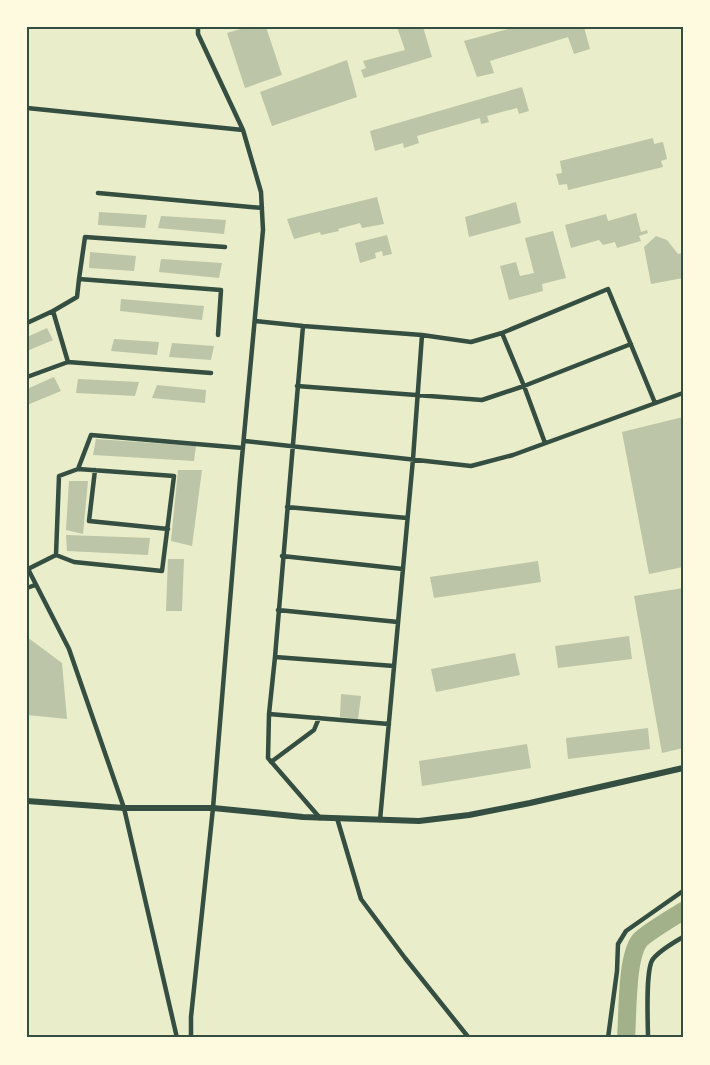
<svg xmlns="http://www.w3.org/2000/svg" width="710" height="1065" font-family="Signika,sans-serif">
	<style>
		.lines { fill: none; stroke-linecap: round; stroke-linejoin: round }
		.river { stroke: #a3b18a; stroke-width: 18 }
		.building { fill: #bcc5a7 }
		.minor { stroke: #344e41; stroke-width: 4.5 }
		.tertiary { stroke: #344e41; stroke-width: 6 }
		.neatline { fill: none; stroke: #344e41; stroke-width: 2 }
	</style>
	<rect width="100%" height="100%" fill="#e9edc9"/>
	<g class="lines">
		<path class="river" d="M626 1038C628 1015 626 957 640 940 648 932 672 918 683 911"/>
	</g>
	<path class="building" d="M247 27H266L282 75 245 88 227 33Z
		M397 27H423L432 57 364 78 361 70 366 68 363 61 405 50Z
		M516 27H584L590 49 574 54 568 37 490 61 494 73 477 77 464 41Z
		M347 60 357 97 272 126 260 92Z
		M522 87 529 111 519 114 517 108 487 116 489 122 481 124 480 118 417 136 419 143 404 148 403 143 375 151 370 131Z
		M653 138 654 144 663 142 667 159 661 161 663 167 568 190 567 184 559 185 556 174 562 173 560 161Z
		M377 197 384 224 362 228 360 223 338 229 339 231 321 235 320 232 294 239 287 219Z
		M516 202 521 223 469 237 465 217Z
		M99 212 147 215 145 228 98 225Z
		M636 213 641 232 647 230 648 233 639 236 641 241 617 248 615 242 603 245 599 240 571 248 565 225 606 214 608 221Z
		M161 216 226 220 224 234 158 228Z
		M553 231 566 278 542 284 543 291 509 300 500 266 516 262 520 276 534 273 525 238Z
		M387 235 392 254 383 256 382 251 375 253 376 258 360 263 355 243Z
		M656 236 667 240 678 254 683 253V278L651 284 644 247Z
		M90 252 136 256 134 271 89 268Z
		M161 259 222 263 219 278 159 272Z
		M121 299 204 306 202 320 120 311Z
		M47 328 53 340 27 351V337Z
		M114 339 159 342 157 355 111 351Z
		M172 343 214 346 211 360 169 357Z
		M54 377 61 391 27 405V389Z
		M78 379 139 382 135 396 76 393Z
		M157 385 206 390 205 403 152 398Z
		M683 417V567L649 574 622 432Z
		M96 439 196 446 194 461 93 455Z
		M178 470H202L192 546 171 541Z
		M69 481H88L83 534 66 530Z
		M66 535 150 538 148 555 67 551Z
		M168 559H184L182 611H166Z
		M538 561 541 582 434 598 430 577Z
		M683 588V748L662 753 634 596Z
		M629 636 632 659 558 668 555 646Z
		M27 637 62 663 67 719 27 715Z
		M515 653 520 675 436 692 431 669Z
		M341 694 361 696 358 719 340 717Z
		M648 728 650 749 568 759 566 738Z
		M527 744 531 768 422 786 419 761Z"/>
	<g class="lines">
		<path class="minor" d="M27 108 243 130
			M98 193 262 208
			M79 279 85 237 225 247
			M53 311 77 297 79 279 221 290 218 335
			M255 321 303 326 422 335 471 342 502 333 608 289 655 403
			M27 323 53 311 68 362 27 377
			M303 326 275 657 269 714 268 758 320 818
			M502 333 524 386 545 443
			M68 362 211 373
			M297 386 482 400 524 386 631 344
			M245 441 471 466 513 455 683 393
			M95 470 89 521 168 529
			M287 507 407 518
			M56 555 74 562 162 571 174 476 78 469
			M282 556 403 569
			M27 567 69 649 124 808 177 1038
			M28 569 56 555 59 476 78 469 91 435 243 448
			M27 588 35 585
			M278 610 398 622
			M275 657 394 666
			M269 714 389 724
			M271 762 314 730 319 718
			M337 818 361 899 405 958 469 1038
			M380 820 413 459 422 335
			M191 1038V1017L213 808 240 479 263 230 261 192 243 130 198 34V27
			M608 1038 617 971 618 944 626 931 683 891
			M648 1038C648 1023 645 969 653 959 660 950 673 943 683 937"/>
		<path class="tertiary" d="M27 801 124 808H213L303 817 419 821 469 815 530 803 683 768"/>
	</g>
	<rect width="710" height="1065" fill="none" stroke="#fefae0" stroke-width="57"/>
	<rect x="28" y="28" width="654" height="1008" class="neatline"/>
</svg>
